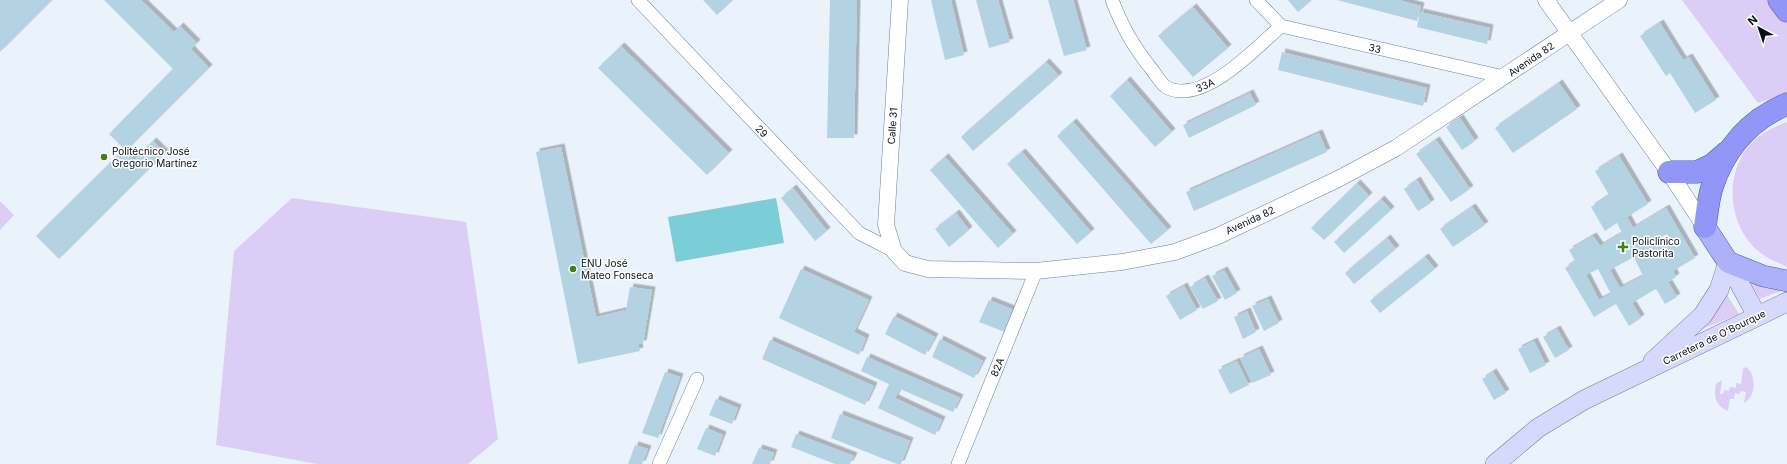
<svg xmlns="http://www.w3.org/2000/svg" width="1787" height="464" font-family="Inter,sans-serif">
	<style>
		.green { fill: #dccdf6 }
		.water { fill: #7bcdd8 }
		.building { fill: #b3d3e3; fill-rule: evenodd; filter: url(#shadow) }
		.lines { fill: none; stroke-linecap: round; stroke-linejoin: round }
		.minor-casing { stroke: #6e8096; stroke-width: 14 }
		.tertiary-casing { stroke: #6e8096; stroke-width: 17 }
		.secondary-casing { stroke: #6e8096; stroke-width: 20 }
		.primary-casing { stroke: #5056a7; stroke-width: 22 }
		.trunk-casing { stroke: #5056a7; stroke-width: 23 }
		.minor { stroke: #fff; stroke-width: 13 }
		.tertiary { stroke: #fff; stroke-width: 16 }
		.secondary { stroke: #d6d8fc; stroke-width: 19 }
		.primary { stroke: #adb1f9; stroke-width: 21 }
		.trunk { stroke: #9297f7; stroke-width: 22 }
		.poi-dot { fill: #447e18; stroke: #fff; stroke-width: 1.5 }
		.labels { text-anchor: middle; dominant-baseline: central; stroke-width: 3; stroke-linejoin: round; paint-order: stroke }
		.street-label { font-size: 10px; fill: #080f17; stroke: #fff }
		.poi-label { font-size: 10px; fill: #080f17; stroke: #fff; text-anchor: start }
	</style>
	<defs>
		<filter id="shadow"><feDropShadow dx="3.5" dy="-3.5" stdDeviation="0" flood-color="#0004"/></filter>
	</defs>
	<rect width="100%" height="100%" fill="#eaf2fc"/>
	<path class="green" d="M1682 0H1770L1787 24V93L1758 103Z
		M1787 122V267C1780 263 1772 261 1765 256 1729 233 1722 178 1749 146 1759 134 1773 127 1787 122Z
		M292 198 466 222 498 439 468 464H317L216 445 234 251Z
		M0 201 14 215 0 230Z
		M1748 278 1783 290 1760 299Z
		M1727 295 1739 314 1695 332 1713 317Z
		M1746 367C1757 375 1756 397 1744 403L1746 392 1740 391V394L1735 393 1734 399H1730L1728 411C1716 406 1713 397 1716 384L1722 380 1720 394H1723L1724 390 1729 391 1730 387 1736 388V383L1741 384 1743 369Z"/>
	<path class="water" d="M776 198 784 243 676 262 668 217Z"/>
	<path class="building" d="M0 0H52L0 52Z
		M104 0H141L174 32 180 26 197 43 191 49 209 68 126 151 134 160 153 141 165 153 59 259 36 236 124 149 109 134 173 69Z
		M703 0H733L717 15Z
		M830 0H857L854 138H827Z
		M931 0H951L964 55 945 60Z
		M976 0H998L1010 42 989 48Z
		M1048 0H1073L1087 50 1064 56Z
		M1288 0H1312L1298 12Z
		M1337 0H1398L1421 6 1417 21Z
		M1193 7 1228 48 1193 77 1158 36Z
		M1420 12 1490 28 1487 44 1417 27Z
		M1660 23 1683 60 1689 57 1716 100 1695 113 1670 73 1666 76 1640 36Z
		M621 46 729 153 707 175 598 68Z
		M1282 52 1427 88 1423 106 1278 70Z
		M1046 62 1059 76 973 151 961 137Z
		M1127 80 1172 132 1155 147 1110 96Z
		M1559 83 1577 109 1513 153 1495 128Z
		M1250 93 1256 105 1189 138 1183 125Z
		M1460 118 1475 141 1462 150 1446 127Z
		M1073 122 1168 230 1151 244 1057 136Z
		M1319 133 1327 152 1194 211 1186 192Z
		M1436 140 1470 189 1451 202 1416 154Z
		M561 147 596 317 626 310 630 287 652 290 643 344 638 343 640 351 578 364 536 152Z
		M1022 152 1091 232 1077 244 1007 164Z
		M1619 156 1648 204 1627 217 1633 228 1666 208 1695 258 1673 271 1676 277 1668 282 1677 297 1665 304 1656 289 1632 303 1641 318 1629 326 1616 304 1594 317 1565 268 1575 261 1569 250 1593 236 1600 246 1622 233 1617 223 1605 231 1591 207 1609 195 1595 171ZM1667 234 1671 241 1658 248 1654 241ZM1634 257 1643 276 1620 288 1610 270ZM1598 269 1611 294 1599 300 1586 275Z
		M945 157 1013 234 998 248 930 170Z
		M1417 180 1431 203 1418 211 1404 189Z
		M1357 183 1369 196 1324 240 1311 228Z
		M793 188 827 231 815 241 781 198Z
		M1381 199 1391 210 1344 253 1334 242Z
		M1472 207 1485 225 1453 247 1440 229Z
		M956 213 969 230 949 247 935 229Z
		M1387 238 1396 249 1354 284 1345 273Z
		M1425 257 1435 269 1380 313 1370 301Z
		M801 269 869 300 854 332 866 338 859 355 779 318Z
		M1224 270 1237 293 1225 300 1212 276Z
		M1205 278 1218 301 1203 309 1190 287Z
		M1184 286 1197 310 1180 320 1166 296Z
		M1268 299 1279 323 1264 331 1252 306Z
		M989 300 1014 310 1005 332 979 322Z
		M1247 311 1256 332 1243 339 1234 317Z
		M894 316 935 337 925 355 885 334Z
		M1557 329 1569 350 1555 358 1543 337Z
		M940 339 983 361 974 378 932 357Z
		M770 340 874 386 865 405 762 359Z
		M1534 341 1546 365 1530 373 1518 349Z
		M1259 349 1271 375 1252 383 1240 358Z
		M867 357 960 398 953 412 900 389 895 398 942 420 935 435 878 408 889 384 861 371Z
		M1237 361 1249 385 1230 394 1218 370Z
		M665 372 680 377 658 438 642 433Z
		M1493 372 1506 393 1494 400 1482 379Z
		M716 399 738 408 732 424 709 415Z
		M840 414 910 441 901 464H897L831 438Z
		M706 428 723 435 715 456 697 449Z
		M796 434 854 456 850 464H835L791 447Z
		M635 445 648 449 642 464H628Z
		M759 448 774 453 770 464H752Z"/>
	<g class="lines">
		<defs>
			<path id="minor" d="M638 0 859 233 894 251
				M1112 0C1122 26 1132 44 1149 66 1154 71 1160 83 1166 87 1202 107 1256 48 1281 26
				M1256 0 1281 26 1504 77
				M659 464 697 379
				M958 464 1036 271"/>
			<path id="tertiary" d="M900 0 886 225 894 251 905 263 928 269 1036 271 1122 262 1175 252 1218 236 1338 179 1396 148 1619 0
				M1546 0 1669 172 1705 227"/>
			<path id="secondary" d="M1728 262 1757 316
				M1653 361 1703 315 1719 290 1728 262
				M1495 464 1538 428 1584 400 1787 302"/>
			<path id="primary" d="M1705 227 1728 262 1763 276 1787 281"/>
			<path id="trunk" d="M1779 0 1787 11
				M1669 172H1697L1712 165 1727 152
				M1705 227C1707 214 1708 200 1712 187 1725 148 1749 120 1787 104"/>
		</defs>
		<use href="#minor" class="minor-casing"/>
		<use href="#tertiary" class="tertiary-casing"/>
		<use href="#secondary" class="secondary-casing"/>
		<use href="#primary" class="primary-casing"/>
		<use href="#trunk" class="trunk-casing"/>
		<use href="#minor" class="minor"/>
		<use href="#tertiary" class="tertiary"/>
		<use href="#secondary" class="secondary"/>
		<use href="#primary" class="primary"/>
		<use href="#trunk" class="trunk"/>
	</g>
	<g class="poi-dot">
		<circle cx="104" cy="157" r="4"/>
		<path d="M1621 241h4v4h4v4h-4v4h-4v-4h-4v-4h4z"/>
		<circle cx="573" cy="269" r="4"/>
	</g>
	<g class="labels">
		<g class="street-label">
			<text transform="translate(1375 48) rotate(13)">33</text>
			<text transform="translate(1531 59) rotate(-34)">Avenida 82</text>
			<text transform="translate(1205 85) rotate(-23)">33A</text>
			<text transform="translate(892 126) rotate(-86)">Calle 31</text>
			<text transform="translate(762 131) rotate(46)">29</text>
			<text transform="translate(1250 220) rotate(-25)">Avenida 82</text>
			<text transform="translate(1714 337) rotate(-26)">Carretera de O'Bourque</text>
			<text transform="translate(997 367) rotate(-68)">82A</text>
		</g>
		<g class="poi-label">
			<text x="112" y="151">Politécnico José<tspan x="112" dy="12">Gregorio Martínez</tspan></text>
			<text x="1632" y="241">Policlínico<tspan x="1632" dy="12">Pastorita</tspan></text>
			<text x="581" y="263">ENU José<tspan x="581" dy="12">Mateo Fonseca</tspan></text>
		</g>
	</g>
	<g transform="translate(1759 28) rotate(320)" stroke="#ffffff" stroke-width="3" paint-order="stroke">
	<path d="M0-3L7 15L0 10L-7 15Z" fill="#080f17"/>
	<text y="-6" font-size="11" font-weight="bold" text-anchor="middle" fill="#080f17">N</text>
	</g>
</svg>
